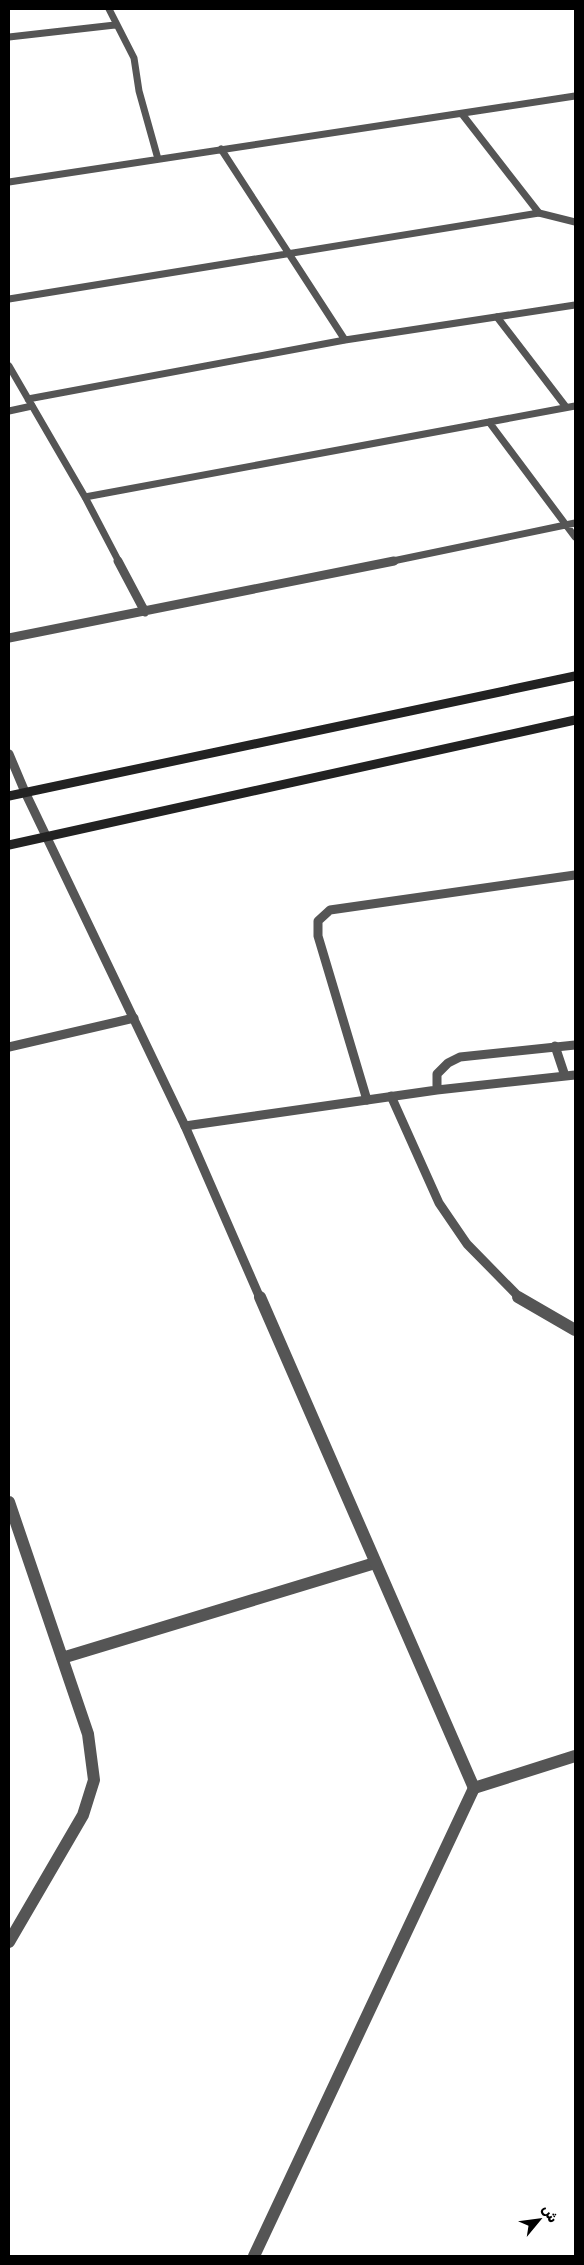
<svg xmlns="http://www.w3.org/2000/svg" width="584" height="2265" font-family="Rubik,'Noto Sans Arabic',sans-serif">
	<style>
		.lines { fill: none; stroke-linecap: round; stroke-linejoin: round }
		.service-far2 { stroke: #555; stroke-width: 7 }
		.service-far1 { stroke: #555; stroke-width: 9 }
		.service { stroke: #555; stroke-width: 12 }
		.minor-far2 { stroke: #555; stroke-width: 7 }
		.minor-far1 { stroke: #555; stroke-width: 9 }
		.minor { stroke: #555; stroke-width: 12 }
		.tertiary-far1 { stroke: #555; stroke-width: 9 }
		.tertiary { stroke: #555; stroke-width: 12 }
		.secondary { stroke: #222; stroke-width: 9 }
	</style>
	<rect width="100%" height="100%" fill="#fff"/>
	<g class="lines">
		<path class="service-far2" d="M539 213 575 222
			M497 317 566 407
			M9 411 32 406"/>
		<path class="service-far1" d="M391 1096 439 1203 467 1244 520 1298
			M367 1100 318 936V921L330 910 575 875"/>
		<path class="service" d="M518 1297 575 1330"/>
		<path class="minor-far2" d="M109 9 134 58 139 91 158 159
			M9 37 115 25
			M221 149 345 340
			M9 182 575 96
			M9 299 539 213 462 114
			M9 366 85 497 119 562
			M28 399 345 340 575 305
			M489 422 575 537
			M85 497 575 406
			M388 562 575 523"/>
		<path class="minor-far1" d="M118 561 145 612
			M9 638 394 561
			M9 754 25 792
			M555 1046 565 1076
			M9 1047 134 1018
			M437 1090V1074L448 1063 460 1057 575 1045
			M185 1126 437 1090 575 1075"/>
		<path class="minor" d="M9 1502 88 1734 94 1780 83 1815 9 1942
			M62 1658 375 1563
			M254 2256 474 1788"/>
		<path class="tertiary-far1" d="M25 792 185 1126 260 1298"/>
		<path class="tertiary" d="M260 1297 474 1788 575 1756"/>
		<path class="secondary" d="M9 796 575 676
			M9 845 575 720"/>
	</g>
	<rect width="584" height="2265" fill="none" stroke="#000000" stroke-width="20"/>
	<g transform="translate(539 2220) rotate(61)" stroke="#ffffff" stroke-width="4" paint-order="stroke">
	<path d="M0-4L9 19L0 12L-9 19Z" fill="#000000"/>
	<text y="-8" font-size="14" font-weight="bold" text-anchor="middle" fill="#000000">ش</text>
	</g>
</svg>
